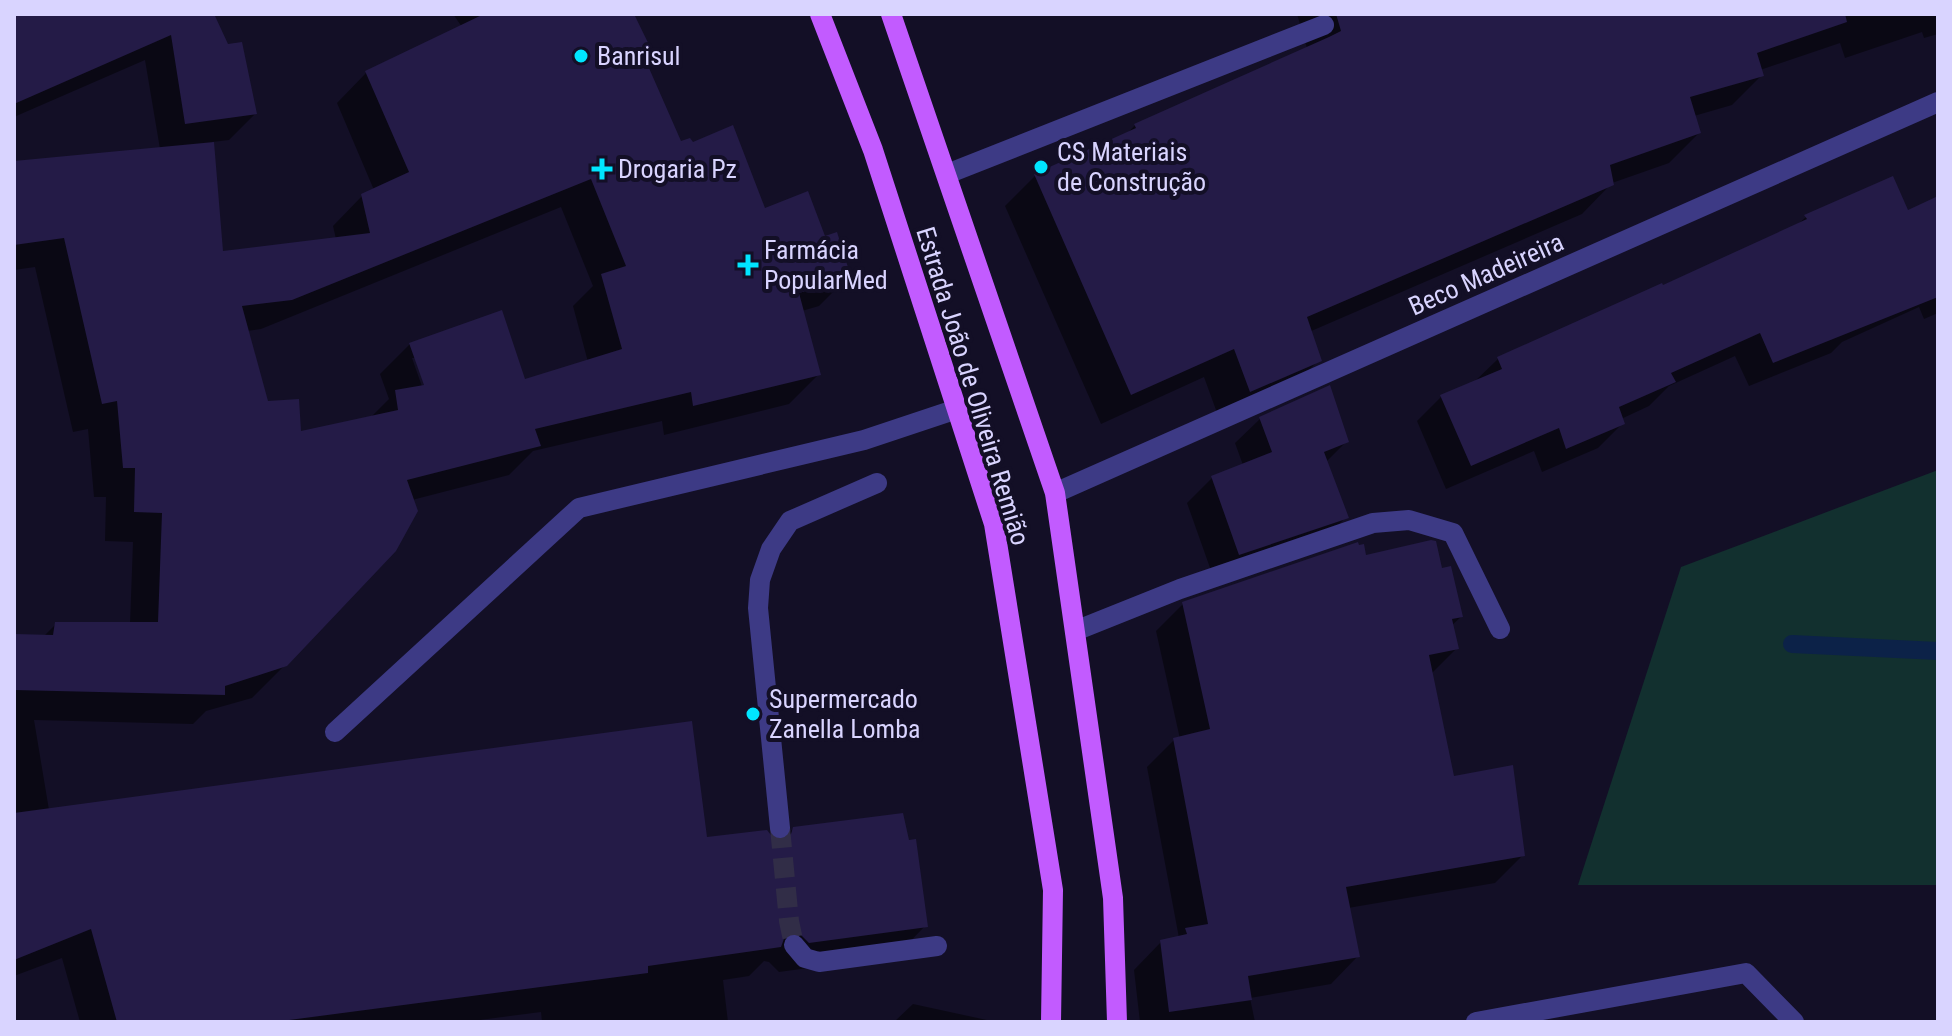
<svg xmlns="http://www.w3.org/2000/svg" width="1952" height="1036" font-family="'Roboto Condensed',sans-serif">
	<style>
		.green { fill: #12302f }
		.shadow { fill: #0007; fill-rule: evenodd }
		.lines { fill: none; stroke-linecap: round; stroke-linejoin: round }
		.stream { stroke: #0c2248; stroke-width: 18 }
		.building { fill: #241b47; fill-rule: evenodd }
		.minor-tunnel { stroke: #312d47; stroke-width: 20; stroke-dasharray: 20 10; stroke-linecap: butt }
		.minor { stroke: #3d3a85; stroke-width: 20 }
		.major { stroke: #c25bff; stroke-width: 20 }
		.poi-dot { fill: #00e5ff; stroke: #130f26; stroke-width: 3 }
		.labels { text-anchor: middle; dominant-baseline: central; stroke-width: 8; stroke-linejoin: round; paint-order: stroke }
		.poi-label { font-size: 26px; fill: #d9d4ff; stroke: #130f26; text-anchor: start }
		.street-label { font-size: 26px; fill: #d9d4ff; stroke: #130f26 }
	</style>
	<rect width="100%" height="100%" fill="#130f26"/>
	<path class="green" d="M1938 470V885H1578L1681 567Z"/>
	<path class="shadow" d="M14 14H212L255 114 229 140 212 142 221 253 336 239 333 226 362 196 374 190 337 103 366 73 462 27 453 14H628L652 54 644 62 680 144 764 211 823 239 849 276 819 306 802 311 819 374 789 404 664 435 662 421 533 451 509 475 412 500 283 667 252 698 206 711 193 724 34 720 49 810 780 842 794 828 925 926 896 956 779 972 769 962 764 961 749 976 723 980 728 1022H542L541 1012 465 1022H80L62 958 14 976V636H44L56 624H130L133 542 105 541 106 497H94L88 429 73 432 35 267 14 270V163L160 149 145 60 14 117ZM561 207 593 286 573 306 588 362 524 382 410 344 380 374 389 399 370 418 299 434 267 403 247 331 261 329ZM412 358H417L429 394 425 395Z
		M1297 14H1938V34L1924 38 1922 32 1845 58 1840 43 1760 70 1762 75 1732 105 1694 116 1699 133 1669 163 1612 183 1582 214 1309 332 1319 360 1289 390 1220 421 1204 377 1101 424 1005 206 1035 176 1126 135 1135 125 1307 48Z
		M1938 199V313L1924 319 1919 307 1842 342 1831 353 1749 386 1735 356 1669 386 1649 406 1621 419 1623 423 1598 448 1542 472 1534 451 1446 489 1417 421 1441 397 1473 383 1498 359 1796 226 1806 217 1907 212Z
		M1260 419 1347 441 1326 462 1346 517 1322 542 1214 579 1187 503 1212 478 1243 465 1235 443Z
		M1364 557 1441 570 1461 617 1451 626 1457 648 1431 674 1452 779 1522 856 1495 883 1348 908 1358 956 1331 984 1250 998 1255 1022H1140L1134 970 1161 942 1179 938 1147 767 1174 740 1180 739 1156 631 1183 604Z
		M913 1004 996 1022H894Z"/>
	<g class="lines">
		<path class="stream" d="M1792 644 1938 651"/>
	</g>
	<path class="building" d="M14 14H219L215 16 228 44 242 42 257 114 185 124 171 35 14 104Z
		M484 14H634L654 55 645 59 681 141 690 138 693 142 733 125 765 208 808 191 825 236 837 232 851 277 799 293 821 375 693 406 691 392 535 429 541 446 407 480 418 511 396 551 287 666 225 686V695L14 690V634L53 635 55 622H158L162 513 134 512 135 468H123L117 401 102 404 64 238 14 245V161L214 142 223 251 370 233 361 194 409 172 365 71ZM591 179 626 266 601 274 622 349 525 379 502 310 409 343 424 385 395 390 398 410 301 431 299 399 268 401 242 306 292 300Z
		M1336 14H1845L1847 22 1757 53 1764 76 1690 97 1701 133 1610 165 1614 185 1307 317 1322 361 1250 392 1234 349 1131 395 1034 174 1136 128 1134 124 1329 37 1341 31Z
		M1893 176 1908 210 1938 196V297L1773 363 1760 333 1671 373 1676 382 1619 407 1625 424 1566 449 1559 428 1471 466 1440 395 1502 369 1497 357 1662 283 1663 285 1807 219 1804 215Z
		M1330 385 1349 442 1324 452 1349 518 1239 555 1211 476 1272 452 1259 417Z
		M1431 540 1436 541 1442 568 1451 566 1463 617 1452 619 1459 649 1429 655 1454 776 1513 765 1525 856 1346 887 1360 957 1248 976 1252 1000 1169 1012 1160 940 1187 934 1185 928 1208 924 1173 738 1210 729 1182 602 1358 542 1359 545 1364 544 1366 555Z
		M692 721 707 837 767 830 774 839 782 841 791 834 793 827 903 813 909 840 916 839 928 927 809 943 799 933 792 932 785 936 781 947 648 966V973L274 1022H117L91 929 14 960V813Z"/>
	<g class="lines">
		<path class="minor-tunnel" d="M780 828 789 921 794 945"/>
		<path class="minor" d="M947 174 1324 25
			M1055 493 1938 102
			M1075 631 1180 589 1373 523 1409 520 1453 533 1500 629
			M335 732 579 508 864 440 957 409
			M780 828 758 608 760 580 771 549 790 521 877 483
			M794 945 805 958 819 962 937 946
			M1476 1022 1746 973 1794 1022"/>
		<path class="major" d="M820 14 873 150 994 524 1053 890 1051 1022
			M891 14 1055 493 1113 898 1117 1022"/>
	</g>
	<g class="poi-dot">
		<circle cx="581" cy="56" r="8"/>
		<circle cx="1041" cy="167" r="8"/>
		<path d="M598 157h8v8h8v8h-8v8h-8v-8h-8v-8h8z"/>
		<path d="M744 253h8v8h8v8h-8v8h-8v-8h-8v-8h8z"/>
		<circle cx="753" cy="714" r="8"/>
	</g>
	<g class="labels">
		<g class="poi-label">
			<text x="597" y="56">Banrisul</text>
			<text x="1057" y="152">CS Materiais<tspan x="1057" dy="30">de Construção</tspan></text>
			<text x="618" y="169">Drogaria Pz</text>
			<text x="764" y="250">Farmácia<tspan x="764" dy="30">PopularMed</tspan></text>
			<text x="769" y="699">Supermercado<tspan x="769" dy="30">Zanella Lomba</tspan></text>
		</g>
		<g class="street-label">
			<text transform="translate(1486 274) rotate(-24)">Beco Madeireira</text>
			<text transform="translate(973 386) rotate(73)">Estrada João de Oliveira Remião</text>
		</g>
	</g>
	<rect width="1952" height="1036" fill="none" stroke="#d9d4ff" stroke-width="32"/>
</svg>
